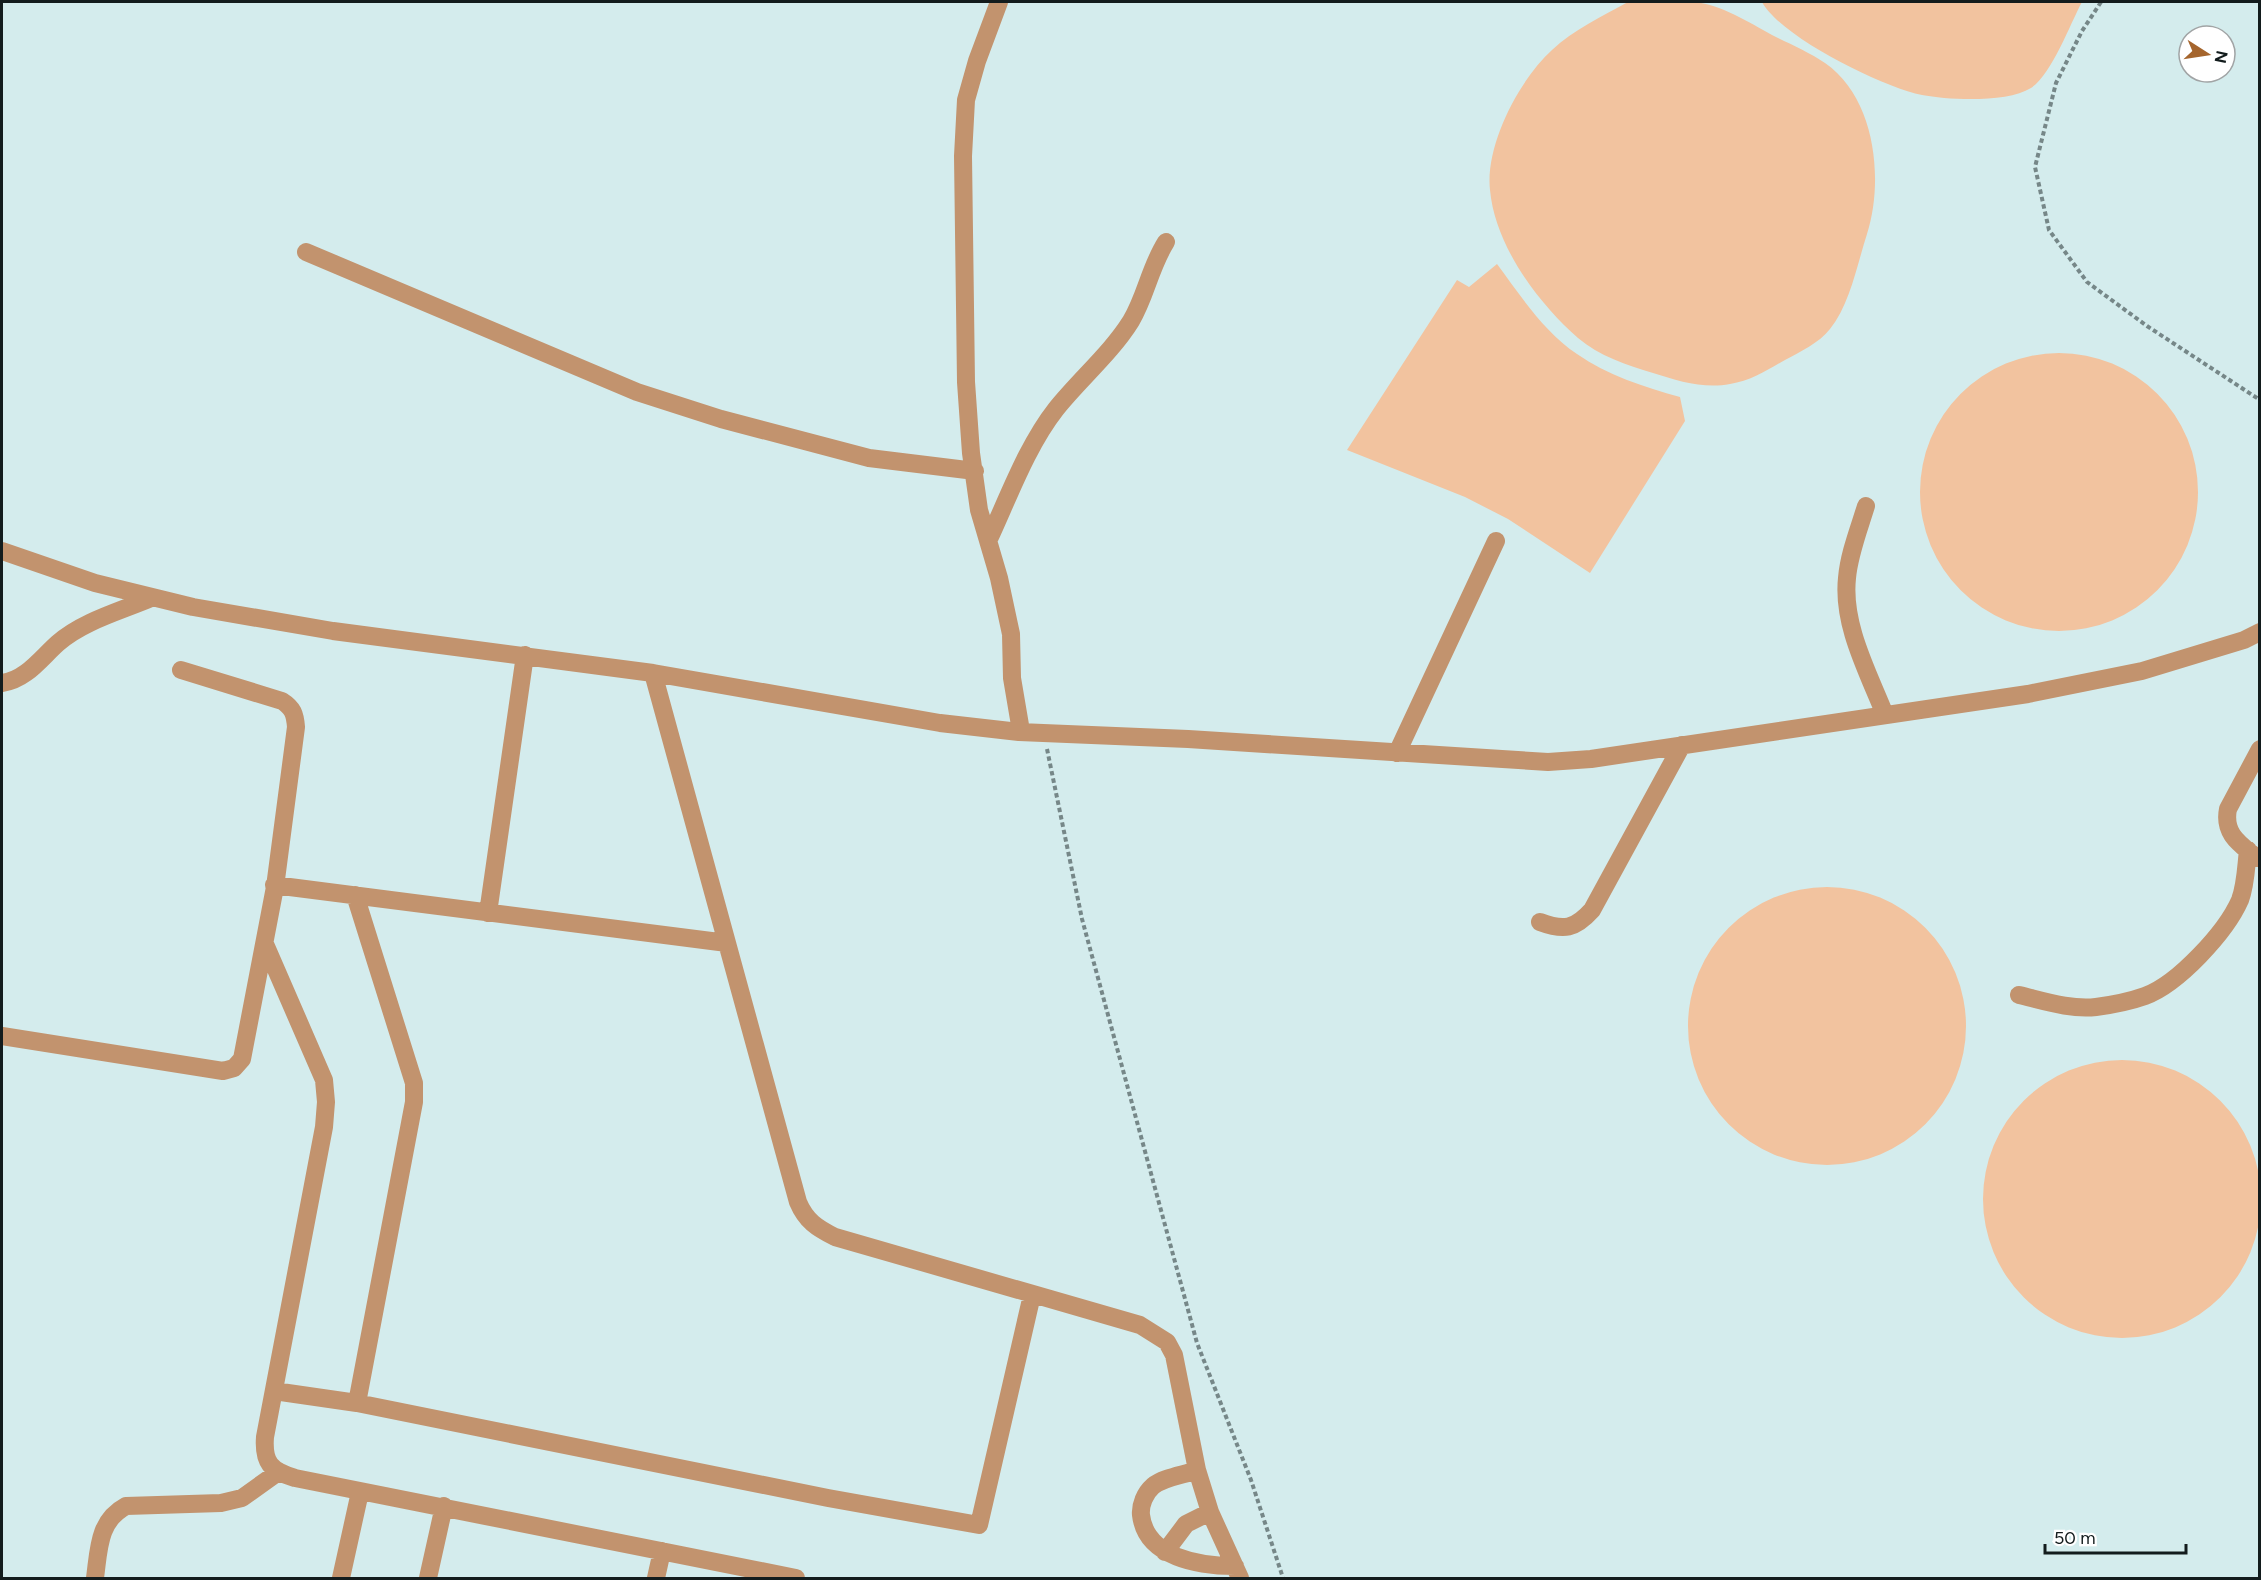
<svg xmlns="http://www.w3.org/2000/svg" width="2261" height="1580" font-family="Figtree,sans-serif">
	<style>
		.grass { fill: #f2c39f }
		.lines { fill: none; stroke-linecap: round; stroke-linejoin: round }
		.path { stroke: #768788; stroke-width: 4; stroke-dasharray: 4.5 3; stroke-linecap: butt }
		.minor { stroke: #c2936e; stroke-width: 18 }
	</style>
	<rect width="100%" height="100%" fill="#d4eced"/>
	<path class="grass" d="M1628 2C1650 1 1673 0 1695 2 1721 5 1749 22 1772 35 1790 44 1809 52 1825 63 1876 98 1884 181 1867 234 1857 265 1850 304 1830 329 1819 343 1800 352 1785 360 1767 370 1751 381 1730 384 1704 389 1678 381 1653 373 1627 365 1599 356 1578 338 1537 302 1495 245 1490 190 1485 145 1519 80 1552 50 1573 30 1603 16 1628 2Z
		M1762 2H2082C2070 24 2052 74 2031 88 2007 103 1949 100 1922 95 1882 87 1781 37 1762 2Z
		M1497 264C1520 295 1544 332 1577 354 1607 375 1644 387 1680 397L1685 421 1590 573 1508 519 1465 497 1347 450 1457 280 1469 287Z
		M1920 492a139 139 0 1 1 278 0a139 139 0 1 1-278 0Z
		M1688 1026a139 139 0 1 1 278 0a139 139 0 1 1-278 0Z
		M1983 1199a139 139 0 1 1 278 0a139 139 0 1 1-278 0Z"/>
	<g class="lines">
		<path class="path" d="M2101 2 2082 31 2056 83 2035 167 2049 230 2087 282 2147 326 2260 400
			M1047 749 1082 919 1197 1343 1251 1480 1283 1578"/>
		<path class="minor" d="M999 2 977 61 966 100 963 156 966 382 971 453 979 510 999 578 1011 634 1012 678 1021 731
			M306 252 637 392 721 419 869 458 975 471
			M1866 506C1859 529 1849 554 1847 578 1842 625 1868 672 1885 715
			M989 539C1009 496 1027 446 1056 409 1080 379 1111 353 1131 321 1146 296 1150 267 1166 242
			M2 551 95 583 193 607 333 631 653 673 940 723 1019 732 1188 739 1548 762 1591 759 2028 694 2142 671 2244 640 2260 632
			M653 673 798 1202C806 1221 817 1228 835 1237L1140 1325 1167 1342 1174 1355 1197 1470 1210 1512 1240 1578
			M2 683C26 680 41 658 58 643 83 621 121 611 151 598
			M1397 753 1496 541
			M2257 858C2240 844 2223 834 2228 809L2260 749
			M274 885 727 943
			M355 895 414 1083V1102L357 1403
			M488 913 525 655
			M1540 922C1564 931 1575 929 1592 910L1682 745
			M265 944 324 1080 326 1102 324 1127 265 1437C263 1463 271 1471 295 1478L796 1578
			M2019 995C2044 1001 2071 1010 2096 1007 2111 1005 2131 1001 2145 996 2178 984 2226 932 2240 900 2246 884 2246 866 2248 850
			M2 1036 223 1071 234 1068 242 1059 275 887 296 727C295 714 293 708 282 701L181 670
			M274 1391 357 1403 828 1498 979 1525 1032 1295
			M1197 1470C1184 1475 1164 1477 1153 1486 1145 1493 1140 1505 1141 1515 1146 1558 1200 1566 1235 1566
			M1165 1552 1186 1524 1210 1512
			M95 1578C99 1549 98 1521 126 1506L221 1503 242 1498 277 1473
			M341 1578 360 1492
			M428 1578 444 1506
			M656 1578 662 1551"/>
	</g>
	<rect width="2261" height="1580" fill="none" stroke="#131c1d" stroke-width="6"/>
	<g transform="translate(2207 54) rotate(102)"><circle r="28" fill="#ffffff" stroke="#a1a4a5" stroke-width="1.5"/>
	<path d="M0-4.5L10 22L0 15L-10 22Z" fill="#a5652d"/>
	<text y="-9" font-size="16" font-weight="bold" text-anchor="middle" fill="#131c1d">N</text>
	</g>
	<path d="M2045 1544v9h141v-9" fill="none" stroke="#131c1d" stroke-width="3"/>
	<text x="2054" y="1544" font-size="18" fill="#131c1d" stroke="#ffffff" stroke-width="4.5" paint-order="stroke">50 m</text>
</svg>
